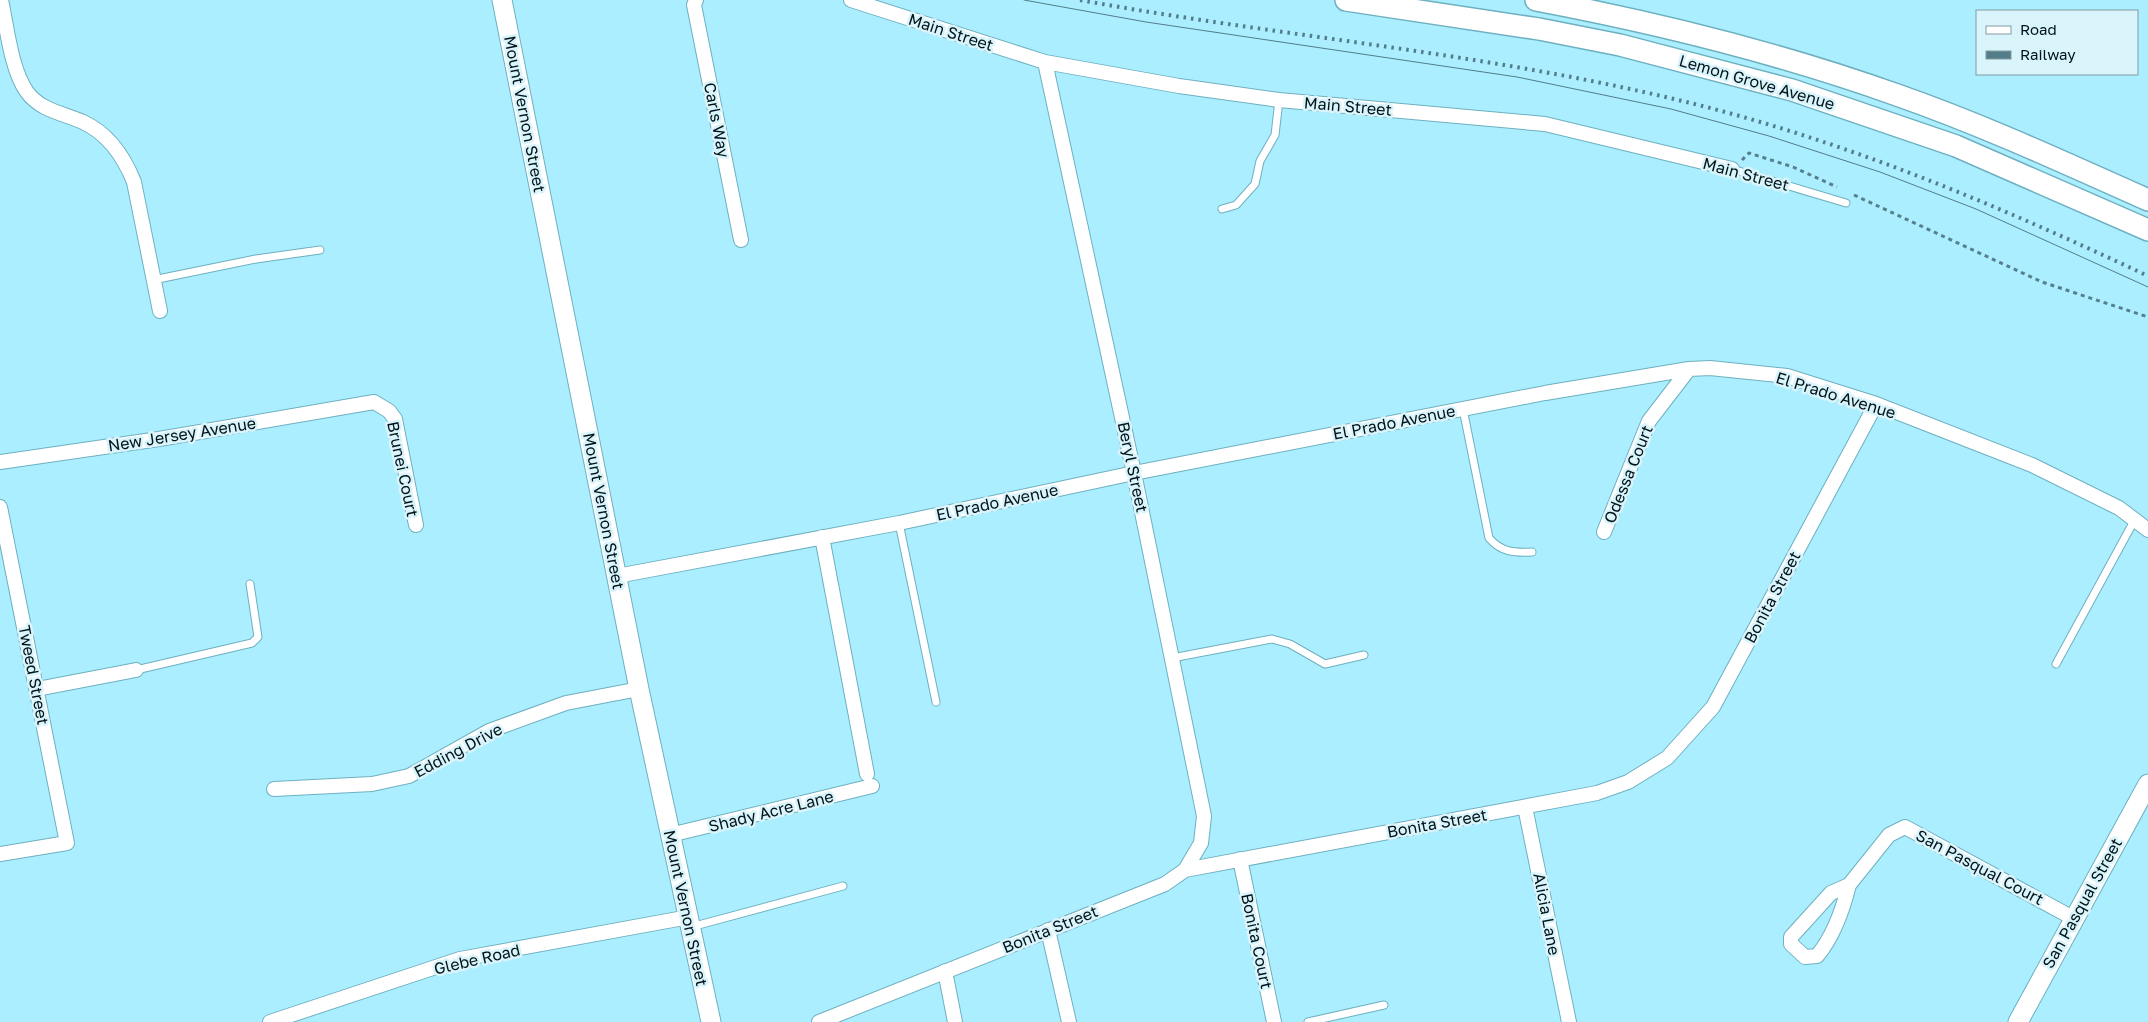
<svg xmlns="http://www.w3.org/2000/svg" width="2148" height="1022" font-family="'Golos Text',sans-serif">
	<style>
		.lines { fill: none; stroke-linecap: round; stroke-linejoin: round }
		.lane-casing { stroke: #6eb0c0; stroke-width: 9 }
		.street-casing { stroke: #6eb0c0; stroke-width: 16 }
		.secondary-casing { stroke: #6eb0c0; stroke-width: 21 }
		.primary-casing { stroke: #6eb0c0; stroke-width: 24 }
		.path { stroke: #55808c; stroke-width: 3; stroke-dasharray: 4 4; stroke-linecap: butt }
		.lane { stroke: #fff; stroke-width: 7 }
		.street { stroke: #fff; stroke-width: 14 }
		.secondary { stroke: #fff; stroke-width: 19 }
		.primary { stroke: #fff; stroke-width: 21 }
		.tram { stroke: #537d89; stroke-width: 1 }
		.rail { stroke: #537d89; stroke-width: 4; stroke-dasharray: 2.5 5; stroke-linecap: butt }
		.labels { text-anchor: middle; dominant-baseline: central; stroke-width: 5; stroke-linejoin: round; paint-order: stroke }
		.street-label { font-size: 16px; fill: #001319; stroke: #daf4fb }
	</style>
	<rect width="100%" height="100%" fill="#aef"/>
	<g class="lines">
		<defs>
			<path id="lane" d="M1732 169 1846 203
				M1222 209 1236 205 1255 184 1260 161 1275 135 1279 100
				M153 280 256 259 320 250
				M1463 409 1489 538C1501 552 1514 553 1532 552
				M899 523 936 702
				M1172 658 1272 639 1290 644 1325 664 1364 655
				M2056 664 2134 521
				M136 670 252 643 258 637 250 584
				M691 927 843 886
				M1308 1022 1384 1005"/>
			<path id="street" d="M1 0C7 27 11 70 27 92 41 111 63 113 83 122 109 134 124 157 134 182L160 311
				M696 0 694 5 741 240
				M851 0 1045 62 1179 86 1279 100 1545 124 1732 169
				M1045 62 1134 473 1204 816 1201 843 1185 870
				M0 462 159 439 374 402 389 411 395 419 416 525
				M0 507 67 843 0 854
				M1604 532 1649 421 1689 369
				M822 537 867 774
				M617 576 899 523 1134 473 1545 393 1689 369 1710 368 1787 376 1876 404 2032 465 2119 508 2148 530
				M37 689 136 670
				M274 789 372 784 409 776 489 731 566 703 639 689
				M1525 807 1569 1022
				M670 835 872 786
				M1240 859 1274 1022
				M1849 885C1843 909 1833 937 1817 956L1805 957 1791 944V937L1831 893 1849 885 1889 835 1905 827 2073 918
				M1048 930 1069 1022
				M945 971 955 1022
				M270 1022 460 959 689 917
				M819 1022 1165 884 1185 870 1597 793 1628 782 1667 758 1713 707 1876 404"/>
			<path id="secondary" d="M502 0 639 689 711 1022
				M2018 1022 2148 784"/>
			<path id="primary" d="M1346 0 1539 29 1620 45 1792 90 1956 146 2148 230
				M1536 0C1658 23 1779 53 1897 95 1983 125 2065 163 2148 200"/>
		</defs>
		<use href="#lane" class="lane-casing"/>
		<use href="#street" class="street-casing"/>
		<use href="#secondary" class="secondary-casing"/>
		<use href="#primary" class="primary-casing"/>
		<path class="path" d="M1742 160 1749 153 1793 167 1837 187
			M1854 195 2042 282 2148 317"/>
		<use href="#lane" class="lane"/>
		<use href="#street" class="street"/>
		<use href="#secondary" class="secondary"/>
		<use href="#primary" class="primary"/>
		<path class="tram" d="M1024 0 1146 22 1517 77 1671 109 1769 136 1880 172 1976 209 2148 287"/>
		<path class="rail" d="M1080 0C1277 36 1478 52 1674 99 1839 138 1995 204 2148 276"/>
	</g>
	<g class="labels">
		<g class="street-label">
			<text transform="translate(951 32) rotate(18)">Main Street</text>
			<text transform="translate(1757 82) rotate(16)">Lemon Grove Avenue</text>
			<text transform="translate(1348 106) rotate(5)">Main Street</text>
			<text transform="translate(525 114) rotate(79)">Mount Vernon Street</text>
			<text transform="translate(717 120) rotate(79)">Carls Way</text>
			<text transform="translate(1746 174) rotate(15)">Main Street</text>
			<text transform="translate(1836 395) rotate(17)">El Prado Avenue</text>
			<text transform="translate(1394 422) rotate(-11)">El Prado Avenue</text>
			<text transform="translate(182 434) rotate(-9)">New Jersey Avenue</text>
			<text transform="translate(1133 467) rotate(78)">Beryl Street</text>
			<text transform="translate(403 469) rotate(78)">Brunei Court</text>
			<text transform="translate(1628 474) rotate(-68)">Odessa Court</text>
			<text transform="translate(997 502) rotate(-12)">El Prado Avenue</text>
			<text transform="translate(604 511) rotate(79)">Mount Vernon Street</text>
			<text transform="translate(1772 597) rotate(-62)">Bonita Street</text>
			<text transform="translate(34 675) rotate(79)">Tweed Street</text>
			<text transform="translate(458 750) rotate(-28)">Edding Drive</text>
			<text transform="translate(771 811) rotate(-14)">Shady Acre Lane</text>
			<text transform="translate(1437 823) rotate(-10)">Bonita Street</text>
			<text transform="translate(1980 867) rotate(28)">San Pasqual Court</text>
			<text transform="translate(2082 903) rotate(-61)">San Pasqual Street</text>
			<text transform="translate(686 908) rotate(78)">Mount Vernon Street</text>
			<text transform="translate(1547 914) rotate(79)">Alicia Lane</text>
			<text transform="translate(1050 929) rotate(-22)">Bonita Street</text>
			<text transform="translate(1257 941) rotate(78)">Bonita Court</text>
			<text transform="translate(477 959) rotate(-13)">Glebe Road</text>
		</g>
	</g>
	<rect x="1976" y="10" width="162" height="65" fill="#daf4fb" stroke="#839aa1"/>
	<rect x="1986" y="26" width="25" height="8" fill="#ffffff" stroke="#839aa1"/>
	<text x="2020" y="35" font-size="15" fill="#001319">Road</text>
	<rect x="1986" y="51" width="25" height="8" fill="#537d89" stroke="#839aa1"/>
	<text x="2020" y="60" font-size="15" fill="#001319">Railway</text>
</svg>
